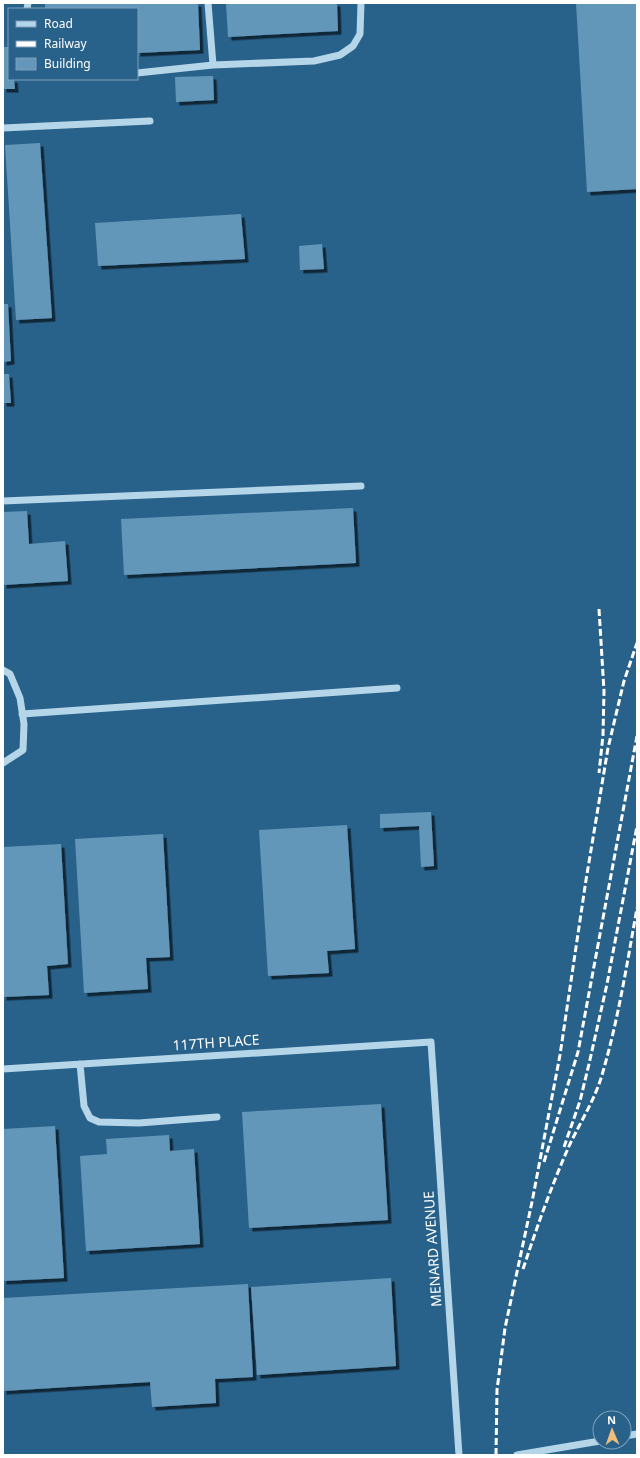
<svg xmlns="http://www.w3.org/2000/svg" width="640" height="1458" font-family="'Noto Sans',sans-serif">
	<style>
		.building { fill: #6497ba; filter: url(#shadow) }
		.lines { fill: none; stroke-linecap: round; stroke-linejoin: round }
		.minor { stroke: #b5d5e9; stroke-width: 7 }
		.rail { stroke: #fff; stroke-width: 3; stroke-dasharray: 7 3; stroke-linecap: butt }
		.labels { text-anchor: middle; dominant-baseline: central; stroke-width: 3.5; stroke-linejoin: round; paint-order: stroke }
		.street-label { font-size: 14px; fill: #fff; stroke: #28618a }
	</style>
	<defs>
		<filter id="shadow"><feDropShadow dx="3.5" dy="3.5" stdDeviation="0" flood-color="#0009"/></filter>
	</defs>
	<rect width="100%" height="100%" fill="#28618a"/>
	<path class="building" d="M45 3H198L200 50 137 53V9H45Z
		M226 3H337L338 31 228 37Z
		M576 3H637V189L587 192Z
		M3 47H9V79H14L15 89H3Z
		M213 76 214 100 176 102 175 77Z
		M40 143 52 318 16 320 5 145Z
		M241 214 245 259 98 266 95 223Z
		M322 244 324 269 300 270 299 246Z
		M3 304H8L11 361 3 362Z
		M3 374H9L11 403H3Z
		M353 508 356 563 124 575 121 519Z
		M27 511 29 544 65 541 68 581 3 585V512Z
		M431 812 434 866 421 867 419 826 380 828V814Z
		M347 825 355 949 327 951 329 973 268 976 259 830Z
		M163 834 170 957 146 958 148 989 84 993 75 839Z
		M61 844 68 964 47 966 49 995 3 997V847Z
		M381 1104 388 1220 249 1228 242 1112Z
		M55 1126 64 1278 3 1281V1129Z
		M169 1135 170 1151 194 1149 200 1244 86 1251 80 1156 107 1154 106 1139Z
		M391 1278 396 1366 257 1375 251 1287Z
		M248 1284 253 1377 215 1379 216 1403 152 1407 150 1382 3 1391V1298Z"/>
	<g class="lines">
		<path class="minor" d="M27 9 28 3
			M213 65 314 61 340 55 353 46 360 34 361 3
			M137 73 213 65 208 3
			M3 128 150 121
			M3 501 361 486
			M3 670 10 674 20 698 24 724 23 750 3 763
			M22 714 397 688
			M80 1064 84 1106 90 1118 99 1122 139 1123 217 1117
			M3 1069 431 1042 459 1455
			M624 1436 637 1434
			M517 1455 600 1441"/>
		<path class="rail" d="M599 609 604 691 603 735 599 773
			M564 1147 580 1101 589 1064 607 984 637 826
			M544 1162 578 1052 637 736
			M523 1269C537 1227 552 1184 570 1144 581 1121 595 1099 602 1075 618 1021 627 964 637 908
			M496 1455 497 1390 505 1328 532 1202 560 1055 586 880 608 748 624 681 637 643"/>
	</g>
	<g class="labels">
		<g class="street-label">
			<text transform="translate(216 1042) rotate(-4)">117TH PLACE</text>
			<text transform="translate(432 1249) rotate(-94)">MENARD AVENUE</text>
		</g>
	</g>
	<rect width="640" height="1458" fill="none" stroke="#ffffff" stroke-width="8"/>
	<rect x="8" y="8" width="130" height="72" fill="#28618a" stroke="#7ea0b9"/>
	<rect x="16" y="21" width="20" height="6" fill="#b5d5e9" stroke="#7ea0b9"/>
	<text x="44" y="28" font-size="12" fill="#ffffff">Road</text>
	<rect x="16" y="41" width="20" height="6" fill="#ffffff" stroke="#7ea0b9"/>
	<text x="44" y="48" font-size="12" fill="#ffffff">Railway</text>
	<rect x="16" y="58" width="20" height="12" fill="#6497ba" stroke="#7ea0b9"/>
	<text x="44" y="68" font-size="12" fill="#ffffff">Building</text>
	<g transform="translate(612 1430) rotate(358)"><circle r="19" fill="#28618a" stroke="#7ea0b9"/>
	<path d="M0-3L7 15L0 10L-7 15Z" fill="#f1bd7b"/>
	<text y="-6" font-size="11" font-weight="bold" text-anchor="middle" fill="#ffffff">N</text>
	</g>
</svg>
